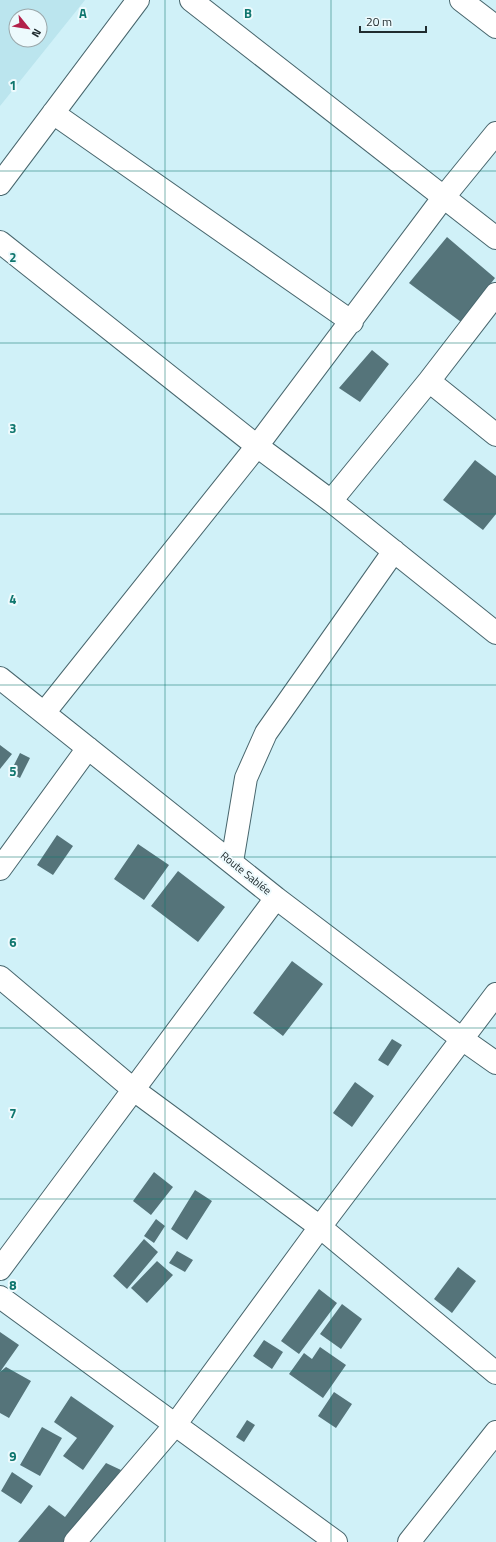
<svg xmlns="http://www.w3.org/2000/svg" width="496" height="1542" font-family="'Titillium Web',sans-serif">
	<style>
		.built { fill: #bbe5ee; fill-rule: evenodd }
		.building { fill: #55747a }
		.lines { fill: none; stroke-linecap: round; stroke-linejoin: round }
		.minor-casing { stroke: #48666d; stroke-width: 24 }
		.tertiary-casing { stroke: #48666d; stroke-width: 24 }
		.minor { stroke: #fff; stroke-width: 22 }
		.tertiary { stroke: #fff; stroke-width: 22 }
		.grid { fill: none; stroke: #0f766e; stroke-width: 1; stroke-opacity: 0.55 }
		.labels { text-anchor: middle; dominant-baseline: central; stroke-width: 4; stroke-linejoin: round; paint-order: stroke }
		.street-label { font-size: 11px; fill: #202c2f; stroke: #edfafd }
		.grid-label { font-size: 13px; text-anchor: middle; font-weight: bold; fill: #0f766e; stroke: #edfafd; stroke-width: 4; stroke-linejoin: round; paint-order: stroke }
	</style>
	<rect width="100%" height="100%" fill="#d0f1f8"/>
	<path class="built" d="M0 0H85L0 106ZM16 16H40V40H16Z"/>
	<path class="building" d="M447 237 495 278 461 322 409 283Z
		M372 350 389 364 360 402 339 388Z
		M475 460 496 476V514L483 530 443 500Z
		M0 745 12 754 0 769Z
		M20 753 30 758 20 778 10 773Z
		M57 835 73 846 53 875 37 865Z
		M138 844 169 865 144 900 114 879Z
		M178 871 225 907 198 942 151 906Z
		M292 961 323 984 283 1036 253 1013Z
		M392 1039 402 1045 388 1066 378 1060Z
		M355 1082 374 1096 352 1127 333 1113Z
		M154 1172 173 1187 151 1215 133 1201Z
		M195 1190 212 1201 187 1240 171 1229Z
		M156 1219 165 1226 154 1243 144 1236Z
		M144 1239 158 1252 127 1289 113 1276Z
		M177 1251 193 1260 185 1272 169 1263Z
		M157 1261 173 1275 147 1303 131 1288Z
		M458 1267 476 1281 452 1313 434 1299Z
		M319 1289 337 1303 299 1354 281 1341Z
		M342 1304 362 1319 341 1349 320 1334Z
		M0 1332 19 1345 0 1372Z
		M264 1340 283 1352 272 1369 253 1356Z
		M320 1347 346 1365 323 1398 289 1374 304 1353 312 1359Z
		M6 1367 31 1381 9 1418 0 1413V1372Z
		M334 1392 352 1404 336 1428 318 1416Z
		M71 1396 114 1426 83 1470 63 1456 77 1438 54 1422Z
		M247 1420 255 1425 244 1442 236 1437Z
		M42 1427 62 1438 40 1476 20 1465Z
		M106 1463 121 1470 66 1542H18L49 1505 65 1517Z
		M12 1472 33 1486 21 1504 1 1491Z"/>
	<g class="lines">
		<defs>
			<path id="minor" d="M191 0 496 238
				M461 0 496 27
				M53 113 352 322
				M0 184 138 0
				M0 242 257 446 331 501 496 633
				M429 381 496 435
				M331 501 429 381 496 294
				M0 678 276 898 462 1039 496 1063
				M44 713 257 446 443 198 496 133
				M232 862 246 778 266 733 394 551
				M0 869 88 748
				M0 977 134 1090 320 1227 496 1373
				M0 1269 276 898
				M0 1297 336 1542
				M75 1542 175 1425 320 1227 496 994"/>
			<path id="tertiary" d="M409 1542 496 1432"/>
		</defs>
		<use href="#minor" class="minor-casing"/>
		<use href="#tertiary" class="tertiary-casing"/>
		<use href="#minor" class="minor"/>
		<use href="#tertiary" class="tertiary"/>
	</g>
	<path class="grid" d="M165 0V1542M331 0V1542M0 171H496M0 343H496M0 514H496M0 685H496M0 857H496M0 1028H496M0 1199H496M0 1371H496"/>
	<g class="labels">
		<g class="street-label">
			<text transform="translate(246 873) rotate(39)">Route Sablée</text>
		</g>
	</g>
	<g class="grid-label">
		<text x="83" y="18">A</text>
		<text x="248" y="18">B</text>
		<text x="13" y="90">1</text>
		<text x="13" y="262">2</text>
		<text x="13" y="433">3</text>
		<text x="13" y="604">4</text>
		<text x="13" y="776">5</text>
		<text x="13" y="947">6</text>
		<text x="13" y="1118">7</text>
		<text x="13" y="1290">8</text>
		<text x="13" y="1461">9</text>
	</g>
	<g transform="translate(28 28) rotate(120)"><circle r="19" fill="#edfafd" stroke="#9ba8ab"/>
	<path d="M0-3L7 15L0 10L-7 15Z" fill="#b2204a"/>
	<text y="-6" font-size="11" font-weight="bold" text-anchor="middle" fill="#202c2f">N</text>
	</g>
	<path d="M360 26v6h66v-6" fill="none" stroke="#202c2f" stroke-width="2"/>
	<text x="366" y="26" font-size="12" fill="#202c2f" stroke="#edfafd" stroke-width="3" paint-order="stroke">20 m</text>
</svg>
